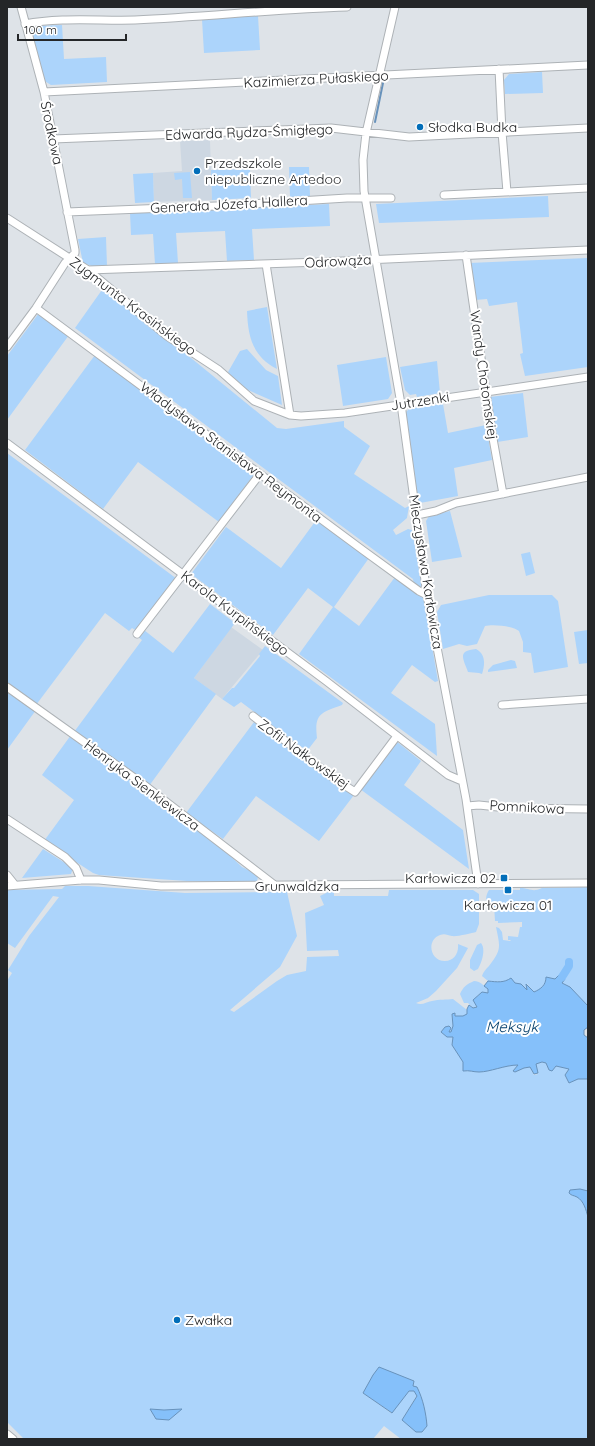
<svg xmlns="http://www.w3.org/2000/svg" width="595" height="1446" font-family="Quicksand,sans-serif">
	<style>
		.built { fill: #cdd7e2 }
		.green { fill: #acd4fb; fill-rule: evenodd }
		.water { fill: #85c0fa; stroke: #6892bb }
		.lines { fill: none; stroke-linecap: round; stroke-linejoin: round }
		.stream { stroke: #6892bb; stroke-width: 2 }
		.canal { stroke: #85c0fa; stroke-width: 8 }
		.street-casing { stroke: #adb2b6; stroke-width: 9 }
		.street { stroke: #fff; stroke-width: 7 }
		.poi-dot { fill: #026eb9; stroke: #fff; stroke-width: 1.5 }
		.labels { text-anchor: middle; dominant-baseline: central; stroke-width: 4; stroke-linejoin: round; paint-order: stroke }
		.street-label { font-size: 14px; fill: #242628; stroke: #fff }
		.poi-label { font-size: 14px; fill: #242628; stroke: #fff; text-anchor: start }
		.water-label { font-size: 15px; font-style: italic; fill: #06406d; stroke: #fff }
	</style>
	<rect width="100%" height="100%" fill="#dee3e8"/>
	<path class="built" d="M210 140 212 200 154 202 153 173 182 171 180 141Z
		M231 627 263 650 222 699 194 678Z"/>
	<path class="green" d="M258 16 260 50 204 53 202 19Z
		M62 25 64 59 106 57 107 82 51 85 43 80 31 32 35 26Z
		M542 72 543 93 505 94 504 80 509 74Z
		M289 167H309L310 196 290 197Z
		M250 169 251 198 212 200 211 170Z
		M190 172 192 198H183L182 179 175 180 174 173Z
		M153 173 154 202 135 203 133 174Z
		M548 196 549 217 379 223 376 204Z
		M329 204 330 226 252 229 254 260 227 261 225 231 176 233 178 263 155 264 153 234 131 235 130 213Z
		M106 237 107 266 95 267 83 263 78 239Z
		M588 258V367L525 376 520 354 523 353 517 302 489 306 487 299 475 300 469 263Z
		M104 287 277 428 286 429 344 421V427L370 446 354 474 405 508 409 506 407 518 393 530 396 535 408 529 412 530 438 681 435 682 412 665 391 693 435 724 437 756 299 654 333 607 308 588 273 635 191 574 226 527 281 568 317 519 369 558 334 607 359 626 395 577 415 590 413 579 75 328Z
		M267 307 277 369C252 356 248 336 247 311Z
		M39 313 69 335 7 420V356Z
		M247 349 266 370 278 376 282 405 241 387 228 372 240 351Z
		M95 355 255 473 219 522 138 462 103 509 25 450Z
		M386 357 392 393 388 399 343 406 337 365Z
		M437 361 440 393 417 397 416 394 410 395 405 390 400 367Z
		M523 393 528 437 497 442 490 397Z
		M443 404 448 433 486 425 492 460 454 468 458 496 420 503 417 500 405 413 410 408Z
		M7 453 177 579 137 631 132 628 129 631 105 613 36 705 7 683Z
		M450 511 462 557 432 562 426 521 429 516Z
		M530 552 535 573 526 576 521 554Z
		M489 595H552L558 601 568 667 534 673 531 653 523 652V642L519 631C513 626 493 624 485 626L477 644 467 646 459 644 443 649 437 612 441 605Z
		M210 604 235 623 194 678 216 694 149 786 74 732 142 640 138 637 144 630 173 653Z
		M588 630V663L579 664 574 632Z
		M265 646 343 703 342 705C321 713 314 713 317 738L307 751 241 702 234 707 222 699 232 688H234L260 656 259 654Z
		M476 649C486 654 485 665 482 674L479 673 468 672C463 658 457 651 476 649Z
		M511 660 515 661 517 668 488 672V670L493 665Z
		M7 689 36 710 7 750Z
		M254 722 354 795 319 841 256 796 223 839 186 813Z
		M71 735 222 848 242 867 257 874 258 877 257 881 240 882 187 881 99 875 93 873 44 841 74 800 42 775Z
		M396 741 421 761 404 785 463 830 469 869 360 789Z
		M43 849 73 868 71 874 22 878Z
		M65 886H88L185 893 287 892 297 936 280 967 230 1010 234 1012 277 981 287 975 306 971 307 957 339 956 338 950 307 951 305 913 324 905 320 896 334 889V896H388L389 890H473L479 894V924L476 932C472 933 456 937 452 936 447 935 445 933 440 935 426 940 430 961 445 961 454 961 459 953 458 944L468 948 457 968 436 991 428 998 416 1003C422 1006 426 1002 432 1001 439 999 447 1000 453 999L467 1010V1014L469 1017 464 1024 460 1027 457 1023 455 1013 452 1014 453 1026 451 1032H449L451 1028 448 1026 445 1027 441 1032 447 1037H453L452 1045 463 1062V1071C469 1070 474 1072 479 1072 491 1071 505 1065 518 1065L513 1071 515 1072 524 1068 530 1067 534 1075 538 1074 536 1064 542 1062 546 1063 549 1070H552L556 1066 569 1069 565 1075 569 1083 578 1079H588V1191L580 1189 570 1190 569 1193C572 1196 573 1195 577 1197 584 1201 586 1210 588 1217V1439H401L384 1426 373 1439H24L7 1422V981L12 973 8 970 29 936 59 897 53 896 15 948 7 943V890L62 889ZM379 1368 414 1381 413 1387H417C423 1399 426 1413 427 1426L422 1432 415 1431 402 1420 417 1395 414 1391H409L391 1413 363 1393 373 1375Z
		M588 887V1006C577 995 564 976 546 981L541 990 534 992 527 984V990L506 982 488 981 482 976C483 972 486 969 489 966 502 949 500 947 496 927L499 928 502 932 503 940 510 941 511 940H508V936L518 937 520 927H522V922L498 923V921H495L494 904H488C485 899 486 895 489 890H520V888C530 888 532 893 542 888Z
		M481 943C486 949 482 962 478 969L474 971 470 968V960L477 945Z
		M474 981C480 981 483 985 488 989V993L478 995 476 999 477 1006 473 1008 468 1003H464L460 994C463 987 467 984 474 981Z"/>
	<path class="water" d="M559 975 565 979 562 983 570 987 588 1006V1027L584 1030V1035L588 1038V1079H578L569 1083 565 1075 569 1069 556 1066 552 1071 549 1070 546 1063 542 1062 536 1064 538 1073 534 1074 530 1067 524 1068 515 1072 513 1071 518 1065C505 1065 490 1072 479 1072 473 1072 470 1070 463 1071V1062L452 1045 453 1037H447L441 1032 445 1027 449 1026 451 1028 449 1032H451L453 1026 452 1014 455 1013V1016H463L467 1014V1009L469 1005 473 1008 477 1007 473 1000 482 992 488 993V989L484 986 488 981C497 982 504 983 511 978L515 983 521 984 527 990 526 984 534 992C541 989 546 985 546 977L555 979Z
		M580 1189 588 1191V1217C586 1210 584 1201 577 1197 573 1195 572 1196 569 1193L570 1190Z
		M379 1367 414 1381 413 1386 417 1387C423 1399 426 1413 427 1426L422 1432H416L402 1420 417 1396 414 1391H409L392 1413 363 1393 373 1375Z
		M150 1409 164 1410 182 1409 169 1420 156 1419Z"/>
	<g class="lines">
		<path class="stream" d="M375 122 383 83"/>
		<path class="canal" d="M562 977 569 966V962"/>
		<defs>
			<path id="street" d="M395 7 366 133 363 160 364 191 401 404 427 595 466 799 478 884
				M25 24C61 17 98 21 135 20 206 17 276 9 347 7
				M499 69 502 132 507 192
				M44 92 588 65
				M53 139 331 128 409 137 588 128
				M444 195 588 188
				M67 212 216 206 347 198H391
				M7 218 88 270 167 336 219 370 254 401 290 415 301 416 345 413 588 377
				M466 255 492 433 503 494
				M266 264 290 415
				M88 270 321 262 588 250
				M36 308 364 551 419 591 427 595
				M7 347 36 308 65 263 75 253V250L44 92 21 7
				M7 443 326 681 448 775 462 781
				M417 515 436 511 456 503 588 477
				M137 634 260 474
				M7 687 143 784 276 886
				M502 705 588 699
				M253 716 335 779 355 792 397 736
				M467 806 479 805 507 808 588 809
				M7 819 65 857 76 868 81 880
				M7 875 15 885
				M7 886 81 880H99L161 886 588 883
				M7 1434 13 1439"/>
		</defs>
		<use href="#street" class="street-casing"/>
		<use href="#street" class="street"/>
	</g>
	<g class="poi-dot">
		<circle cx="420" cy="127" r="4"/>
		<circle cx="197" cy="171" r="4"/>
		<rect x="500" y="874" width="8" height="8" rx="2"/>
		<rect x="504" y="886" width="8" height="8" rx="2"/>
		<circle cx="177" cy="1320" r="4"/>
	</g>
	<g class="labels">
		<g class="street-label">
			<text transform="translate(316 79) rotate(-3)">Kazimierza Pułaskiego</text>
			<text transform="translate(249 132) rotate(-2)">Edwarda Rydza-Śmigłego</text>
			<text transform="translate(52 133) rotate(78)">Środkowa</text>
			<text transform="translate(229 204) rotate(-3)">Generała Józefa Hallera</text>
			<text transform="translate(338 261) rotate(-3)">Odrowąża</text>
			<text transform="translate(133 306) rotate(37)">Zygmunta Krasińskiego</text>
			<text transform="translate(484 375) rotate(82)">Wandy Chotomskiej</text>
			<text transform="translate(420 401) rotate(-9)">Jutrzenki</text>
			<text transform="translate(231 452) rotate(37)">Władysława Stanisława Reymonta</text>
			<text transform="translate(426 572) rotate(81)">Mieczysława Karłowicza</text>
			<text transform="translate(235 613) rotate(37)">Karola Kurpińskiego</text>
			<text transform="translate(304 754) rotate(36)">Zofii Nałkowskiej</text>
			<text transform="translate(142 785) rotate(37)">Henryka Sienkiewicza</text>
			<text transform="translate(527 807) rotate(3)">Pomnikowa</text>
			<text x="297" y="886">Grunwaldzka</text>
		</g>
		<g class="poi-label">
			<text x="428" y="127">Słodka Budka</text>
			<text x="205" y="163">Przedszkole<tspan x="205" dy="16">niepubliczne Artedoo</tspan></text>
			<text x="496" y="878" text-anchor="end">Karłowicza 02</text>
			<text x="508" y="905" text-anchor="middle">Karłowicza 01</text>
			<text x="185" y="1320">Zwałka</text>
		</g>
		<g class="water-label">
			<text x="512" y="1026">Meksyk</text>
		</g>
	</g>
	<rect width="595" height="1446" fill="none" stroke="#242628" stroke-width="16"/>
	<path d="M18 34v6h108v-6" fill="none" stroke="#242628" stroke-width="2"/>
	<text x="24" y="34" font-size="12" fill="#242628" stroke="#ffffff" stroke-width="3" paint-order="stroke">100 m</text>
</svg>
